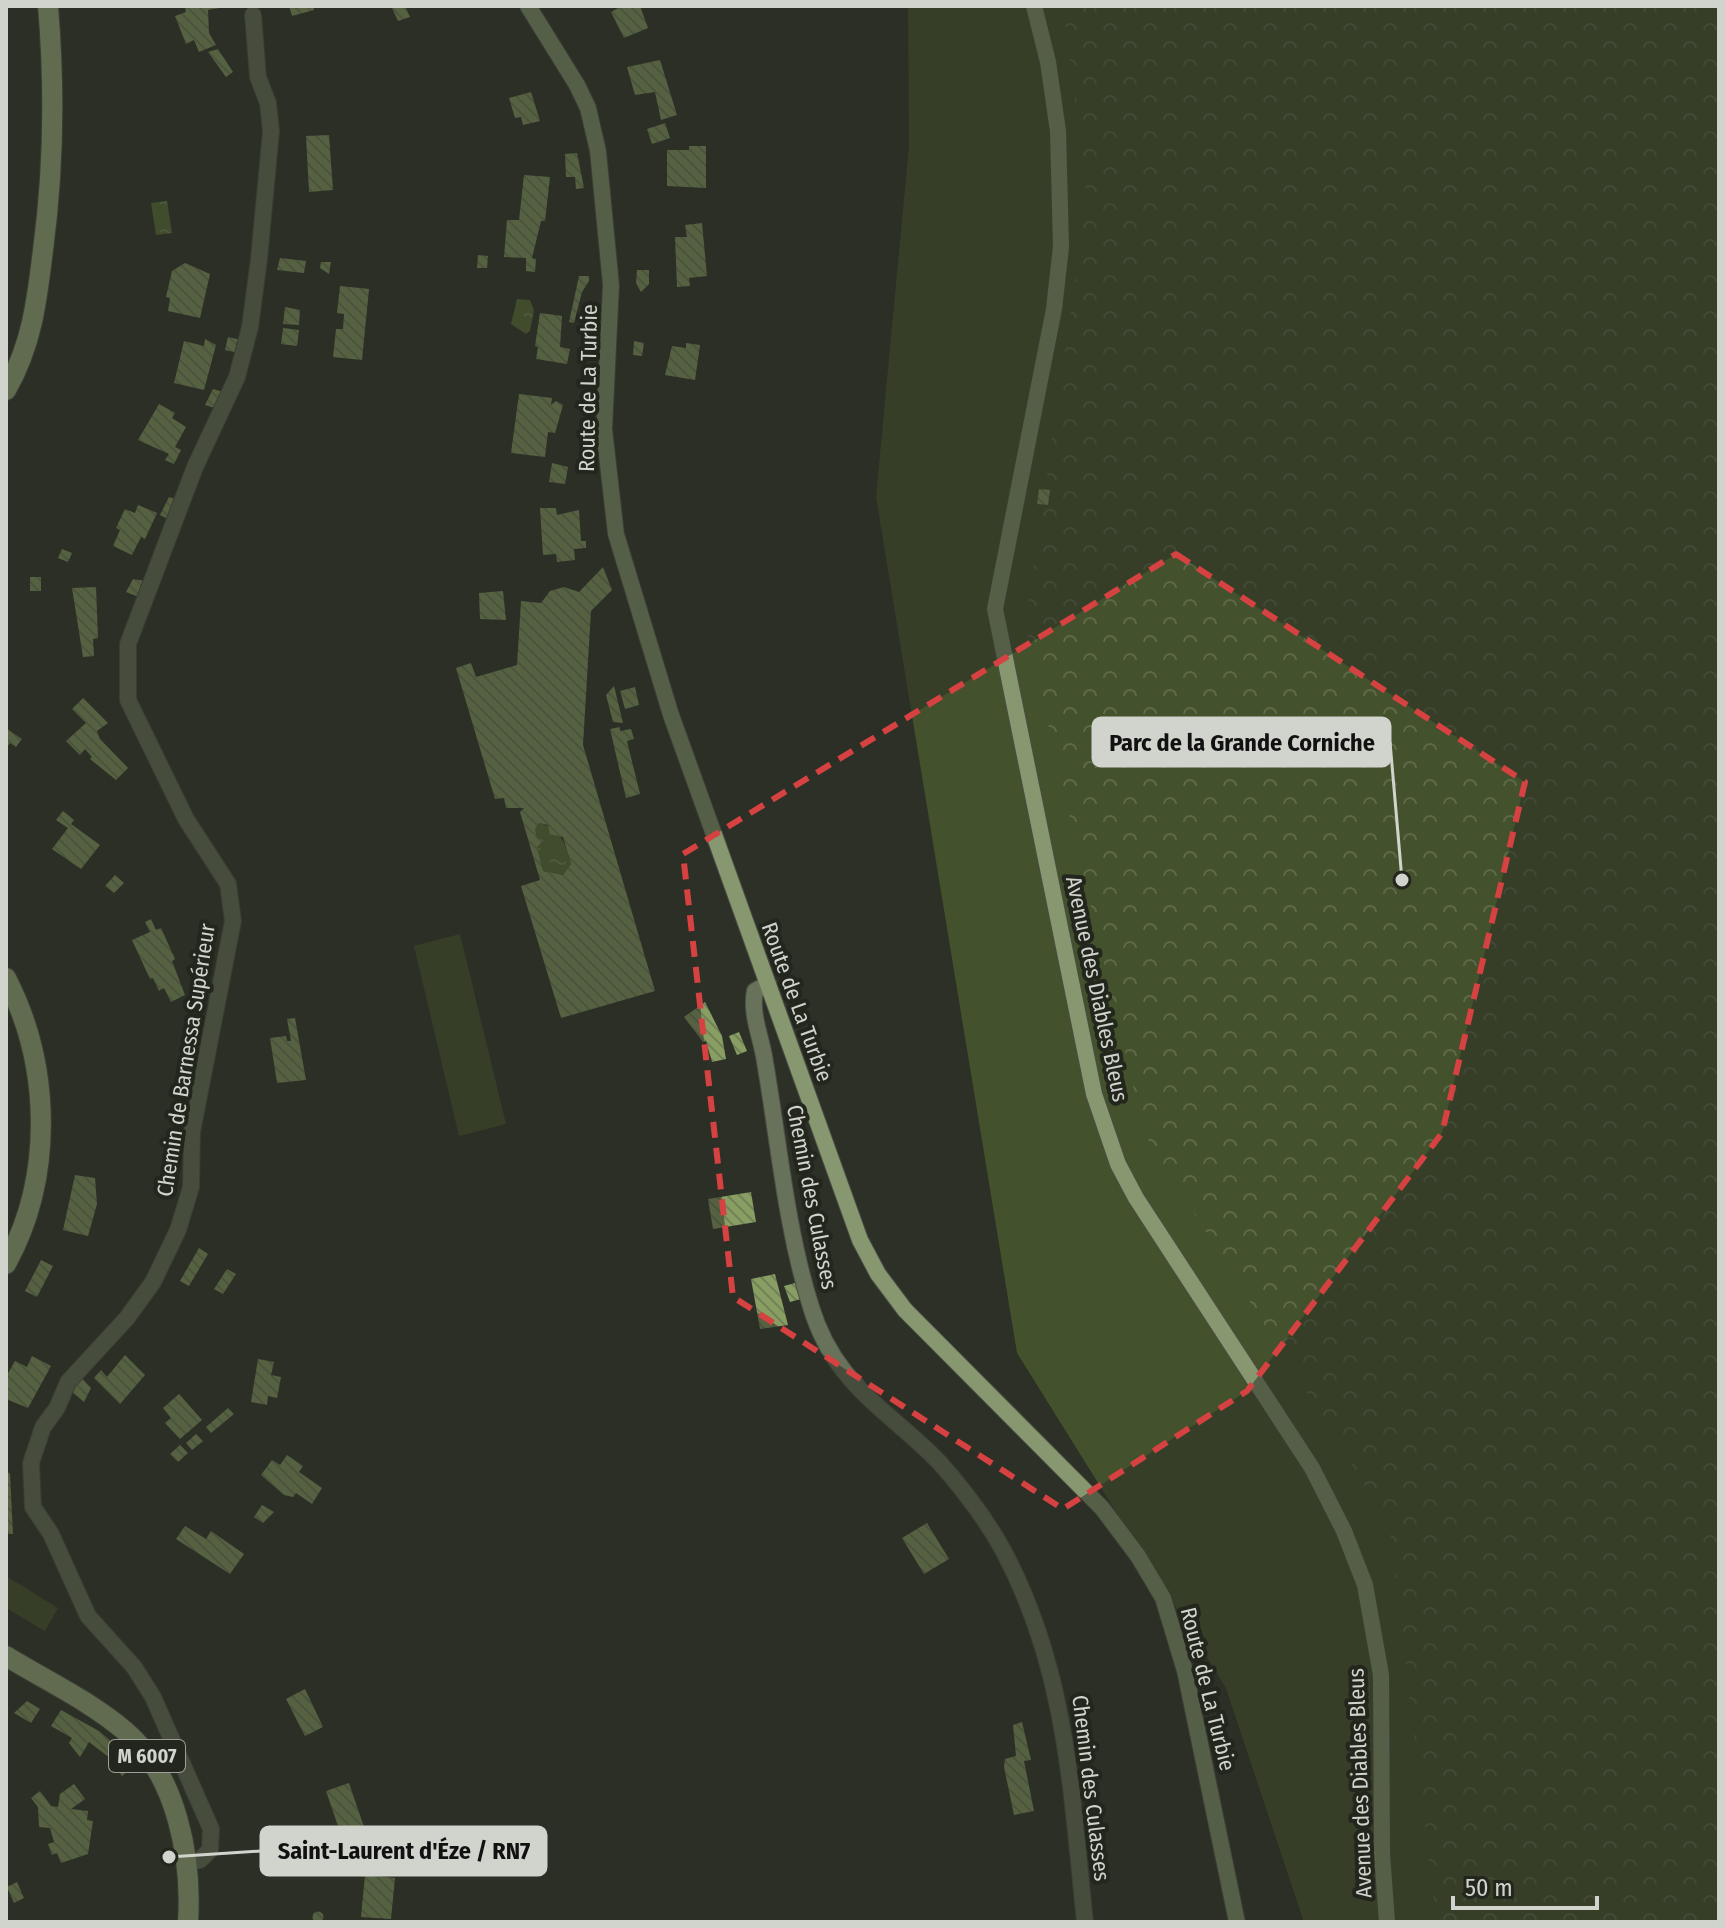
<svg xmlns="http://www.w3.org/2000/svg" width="1725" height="1928" font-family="'Fira Sans Condensed',sans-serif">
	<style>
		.grass { fill: #43512c }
		.park { fill: url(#park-crowns) }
		.water { fill: url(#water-ripples) }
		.building { fill: url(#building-back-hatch); fill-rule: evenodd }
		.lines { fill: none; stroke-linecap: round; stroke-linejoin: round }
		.minor-casing { stroke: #4a4e44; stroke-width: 18 }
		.secondary-casing { stroke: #4a4e44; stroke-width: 18 }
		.primary-casing { stroke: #4a4e44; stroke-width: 22 }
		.minor { stroke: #687159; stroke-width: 16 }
		.secondary { stroke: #879770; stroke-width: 16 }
		.primary { stroke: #a0b381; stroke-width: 20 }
		.marked { fill: none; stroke: #d54241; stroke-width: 6; stroke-dasharray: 16 10; stroke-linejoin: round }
		.labels { text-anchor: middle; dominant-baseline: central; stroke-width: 8; stroke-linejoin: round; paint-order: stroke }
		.shield { fill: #23261d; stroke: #9da098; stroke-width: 2 }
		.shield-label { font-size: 20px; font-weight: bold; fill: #d1d4cd }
		.street-label { font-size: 22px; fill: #d1d4cd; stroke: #23261d }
		.leader { fill: none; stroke: #d1d4cd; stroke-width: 3 }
		.callout-dot { fill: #d1d4cd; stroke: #23261d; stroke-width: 3 }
		.callout { fill: #d1d4cd; stroke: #d1d4cd; stroke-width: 3 }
		.callout-label { font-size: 24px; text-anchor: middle; font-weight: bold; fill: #111 }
	</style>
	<defs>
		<pattern id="park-crowns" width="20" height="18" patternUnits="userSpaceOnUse" patternTransform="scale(2)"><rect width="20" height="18" fill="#43512c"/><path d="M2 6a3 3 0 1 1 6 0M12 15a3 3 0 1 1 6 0" fill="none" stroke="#5d6949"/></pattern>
		<pattern id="water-ripples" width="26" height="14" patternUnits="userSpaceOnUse" patternTransform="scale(2)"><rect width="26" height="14" fill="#5b6f35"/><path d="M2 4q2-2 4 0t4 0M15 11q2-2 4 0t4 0" fill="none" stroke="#79895a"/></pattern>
		<pattern id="building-back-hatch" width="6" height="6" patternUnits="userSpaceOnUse" patternTransform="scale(2)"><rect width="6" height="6" fill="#889e63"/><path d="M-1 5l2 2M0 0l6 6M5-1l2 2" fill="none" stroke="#728258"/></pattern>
	</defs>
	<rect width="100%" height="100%" fill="#2c3026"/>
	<path class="grass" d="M908 6H1352L1719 1922H1304L1226 1688 1017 1353 876 497 909 146Z
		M460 934 506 1124 459 1136 414 946Z
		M6 1576 58 1608 45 1631 6 1608Z"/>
	<path class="park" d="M1063 6H1719V1922H1436L1389 1524 1144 1133 1025 626 1087 199Z"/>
	<path class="water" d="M167 201 172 233 156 235 151 203Z
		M517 299 530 300 534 310 530 331 526 334 511 324Z
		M539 823C562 828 565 844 571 864L563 875 543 871 537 847 544 840 537 838 535 829Z"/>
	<path class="building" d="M185 6H231L208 10 209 33 216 45 199 52 194 40 186 44 175 16 186 12Z
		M289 6H313L314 10 292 16Z
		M391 6H405L410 17 398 21Z
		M622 6H640L648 28 624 38 611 12Z
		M218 49 233 72 226 77 208 52Z
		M660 60 677 115 661 120 655 92 635 95 627 67Z
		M531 92 540 121 523 125 521 117 515 118 509 98Z
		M665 123 670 138 652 144 647 129Z
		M329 135 333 190 309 192 306 136Z
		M689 146H706V188L667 186V150H689Z
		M577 153 584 188 576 189 575 177H566L565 154Z
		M524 175 550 177 545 221H541L532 258 536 259 535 272 526 271V258L504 257 507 220H519Z
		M702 223 707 276 689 278 690 286 677 287 675 237H687L685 225Z
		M478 255 488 256 487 268H477Z
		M280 258 306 261 304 273 277 270Z
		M321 262H331L329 274 320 268Z
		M185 263 210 274 200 318 168 311 170 298 166 297 172 271Z
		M637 270H649V284L641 292 636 283Z
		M579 276H589V281L582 292 574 323 569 322Z
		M340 286 369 289 362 360 333 357 336 329H343L344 314 337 313Z
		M285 307 300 310 299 325 283 324Z
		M540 313 562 316 560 347 570 349 567 364 536 359 538 347 535 346Z
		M283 328 299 330 297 346 281 344Z
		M228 337 241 340 238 353 225 350Z
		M205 339 216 345 204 390 174 383 184 341 204 346Z
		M634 341 644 343 642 356 633 355Z
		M686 343 700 345 695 380 665 375 672 346 686 348Z
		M213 389 223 392 215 408 205 405Z
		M519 394 552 398 551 405 556 401 563 405 555 433 548 432 545 457 511 453Z
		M159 404 175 413 172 418 186 427 175 447 181 450 174 464 165 460 169 454 138 440Z
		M552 463 568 467 565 484 549 482Z
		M1039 489 1050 490 1048 505 1037 504Z
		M169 497 175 499 168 519 160 515Z
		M138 505 157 513 145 539 141 537 132 555 113 546 120 530 116 528 125 509 135 513Z
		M540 508H556L557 515 579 510 581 541H586V548L574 549 575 560 557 562 556 554 543 555Z
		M62 549 72 553 68 562 58 558Z
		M603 567 612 590 591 611 583 745 655 991 561 1018 521 886 540 880 520 812 524 808H506L504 798 495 799 456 668 471 663 476 677 517 665 521 601 541 603 550 591 564 587 579 592ZM539 823 548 825 550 834 563 837 571 864 563 875 543 871 537 847 544 840 537 838 535 829Z
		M30 577H41V591H30Z
		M133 579 145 581 139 597 126 592Z
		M96 587 98 638 93 639 94 656 83 657 72 588Z
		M503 591 506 620 480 619 479 593Z
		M614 686 616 694 623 723 613 722 606 695Z
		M635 687 639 705 625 709 620 691Z
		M83 698 108 723 97 731 100 739 128 768 116 780 90 759 92 757 85 749 80 755 66 741 86 723 72 709Z
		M620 727V731L631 729 634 739 627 741 640 794 626 798 610 729Z
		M6 728 22 739 16 747 10 743 6 748Z
		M63 811 74 820 71 824 100 845 81 869 52 849 68 828 56 820Z
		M115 875 124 883 114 893 105 886Z
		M151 919 156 930 161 928 175 959 172 961 185 995 171 1002 164 988 159 991 153 978 150 979 132 940 150 932 145 922Z
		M705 1002 722 1036 726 1059 712 1062 706 1041 703 1042 684 1017Z
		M295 1018 306 1080 277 1083 270 1038 286 1036 287 1041H291L287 1019Z
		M739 1032 747 1051 737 1055 729 1036Z
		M75 1175 95 1178 97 1204 88 1236 63 1230Z
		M751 1192 756 1222 713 1229 708 1199Z
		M199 1248 208 1254 189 1286 180 1281Z
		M41 1260 53 1266 37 1297 25 1291Z
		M227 1269 236 1274 223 1294 214 1289Z
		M775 1274 788 1325 760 1329 751 1279Z
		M795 1283 801 1299 790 1302 784 1286Z
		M125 1355 145 1375 120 1404 94 1378 101 1370 107 1377Z
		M32 1356 51 1366 28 1408 6 1399V1377L15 1361 27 1367Z
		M258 1359 274 1362 271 1375 281 1377 277 1398 268 1396 267 1405 251 1402Z
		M80 1376 91 1388 84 1402 72 1392Z
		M179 1394 202 1420 180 1439 165 1423 171 1418 163 1408Z
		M228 1408 234 1414 211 1433 206 1427Z
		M196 1434 203 1441 192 1450 186 1443Z
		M180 1445 188 1453 178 1462 170 1454Z
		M287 1455 303 1466 299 1472 322 1488 312 1504 296 1493 293 1497 284 1495 261 1475 272 1460 280 1465Z
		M6 1472 10 1473 13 1534H6Z
		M262 1505 274 1512 263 1523 254 1517Z
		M927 1523 949 1559 924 1574 902 1538Z
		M185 1526 206 1539 211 1531 244 1554 230 1574 176 1539Z
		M305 1689 323 1727 305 1736 286 1699Z
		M27 1701 40 1709 31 1723 14 1713Z
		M61 1710 99 1731 119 1748 130 1769 122 1776 110 1758 89 1742 80 1757 69 1743 72 1738 51 1726Z
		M1022 1722 1031 1760 1024 1761 1034 1811 1014 1815 1004 1767 1005 1759 1016 1756 1013 1725Z
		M349 1783 364 1827 345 1834 342 1825 338 1826 326 1791Z
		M74 1784 85 1799 71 1809 88 1811 87 1820 93 1821 88 1854 61 1863 57 1853 52 1855 48 1844 54 1842 50 1828 39 1827 38 1807 31 1798 40 1791 51 1806 58 1807 60 1794Z
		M365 1875 395 1878 391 1919 361 1917Z
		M17 1882 24 1898 14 1903 7 1887Z
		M312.5 1917a5.5 5.5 0 1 1 11 0a5.5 5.5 0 1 1-11 0Z"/>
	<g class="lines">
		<defs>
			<path id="minor" d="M768 984 755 991C750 1014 762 1039 765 1062 779 1143 786 1228 811 1307 818 1330 829 1352 844 1371 871 1406 910 1431 940 1463 962 1488 988 1522 1004 1552 1067 1671 1071 1791 1085 1922
				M187 1863 200 1860 210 1850 211 1829 153 1697 134 1667 88 1616 51 1534 33 1507 31 1463 43 1427 57 1408 68 1382 127 1318 153 1282 178 1230 191 1187 192 1132 233 921 228 884 186 819 128 700V644L195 467 237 377 250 327 259 259 271 131 268 103 258 77 253 15"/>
			<path id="secondary" d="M528 6 577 85 588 108 598 151 611 285 604 429 616 534 671 715 860 1240 878 1274 905 1310 1102 1508 1138 1556 1163 1598 1185 1671 1237 1922
				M1034 6 1048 62 1058 131 1061 247 1054 309 995 609 1094 1094 1118 1164 1136 1198 1312 1468 1344 1531 1365 1585 1381 1675 1382 1854 1387 1922"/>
			<path id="primary" d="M6 390C32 345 37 300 43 250 54 167 55 89 48 6
				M6 978C51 1065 54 1177 6 1264
				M6 1656C45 1680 90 1701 125 1731 177 1775 192 1858 188 1922"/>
		</defs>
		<use href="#minor" class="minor-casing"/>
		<use href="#secondary" class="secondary-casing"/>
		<use href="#primary" class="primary-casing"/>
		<use href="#minor" class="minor"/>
		<use href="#secondary" class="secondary"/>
		<use href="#primary" class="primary"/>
	</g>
	<path d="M0 0H1725V1928H0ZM1176 554 1525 782 1442 1133 1247 1391 1063 1509 733 1297 683 854Z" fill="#2c3026" fill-opacity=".55" fill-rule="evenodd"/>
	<path class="marked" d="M1176 554 1525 782 1442 1133 1247 1391 1063 1509 733 1297 683 854Z"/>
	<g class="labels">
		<rect class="shield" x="109" y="1740" width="76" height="32" rx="6"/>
		<g class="shield-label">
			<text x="147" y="1756">M 6007</text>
		</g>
		<g class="street-label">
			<text transform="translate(588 388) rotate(-89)">Route de La Turbie</text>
			<text transform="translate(1097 989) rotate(78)">Avenue des Diables Bleus</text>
			<text transform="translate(797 1002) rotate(70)">Route de La Turbie</text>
			<text transform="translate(186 1060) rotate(-81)">Chemin de Barnessa Supérieur</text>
			<text transform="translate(812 1197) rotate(79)">Chemin des Culasses</text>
			<text transform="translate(1208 1689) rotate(76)">Route de La Turbie</text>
			<text transform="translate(1360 1783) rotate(-92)">Avenue des Diables Bleus</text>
			<text transform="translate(1091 1788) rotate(83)">Chemin des Culasses</text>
		</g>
	</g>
	<path class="leader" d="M1402 880L1390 742M169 1857L261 1851"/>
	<g class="callout-dot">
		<circle cx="1402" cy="880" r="8"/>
		<circle cx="169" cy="1857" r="8"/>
	</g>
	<g class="callout">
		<rect x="1093" y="718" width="297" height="48" rx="8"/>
		<rect x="261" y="1827" width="285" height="48" rx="8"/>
	</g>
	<g class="callout-label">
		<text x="1242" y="751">Parc de la Grande Corniche</text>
		<text x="404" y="1859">Saint-Laurent d'Éze / RN7</text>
	</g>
	<rect width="1725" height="1928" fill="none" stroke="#d1d4cd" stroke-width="16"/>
	<path d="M1453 1896v12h144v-12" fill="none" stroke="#d1d4cd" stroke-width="4"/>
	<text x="1465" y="1896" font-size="24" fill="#d1d4cd" stroke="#23261d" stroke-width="6" paint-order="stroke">50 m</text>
</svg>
